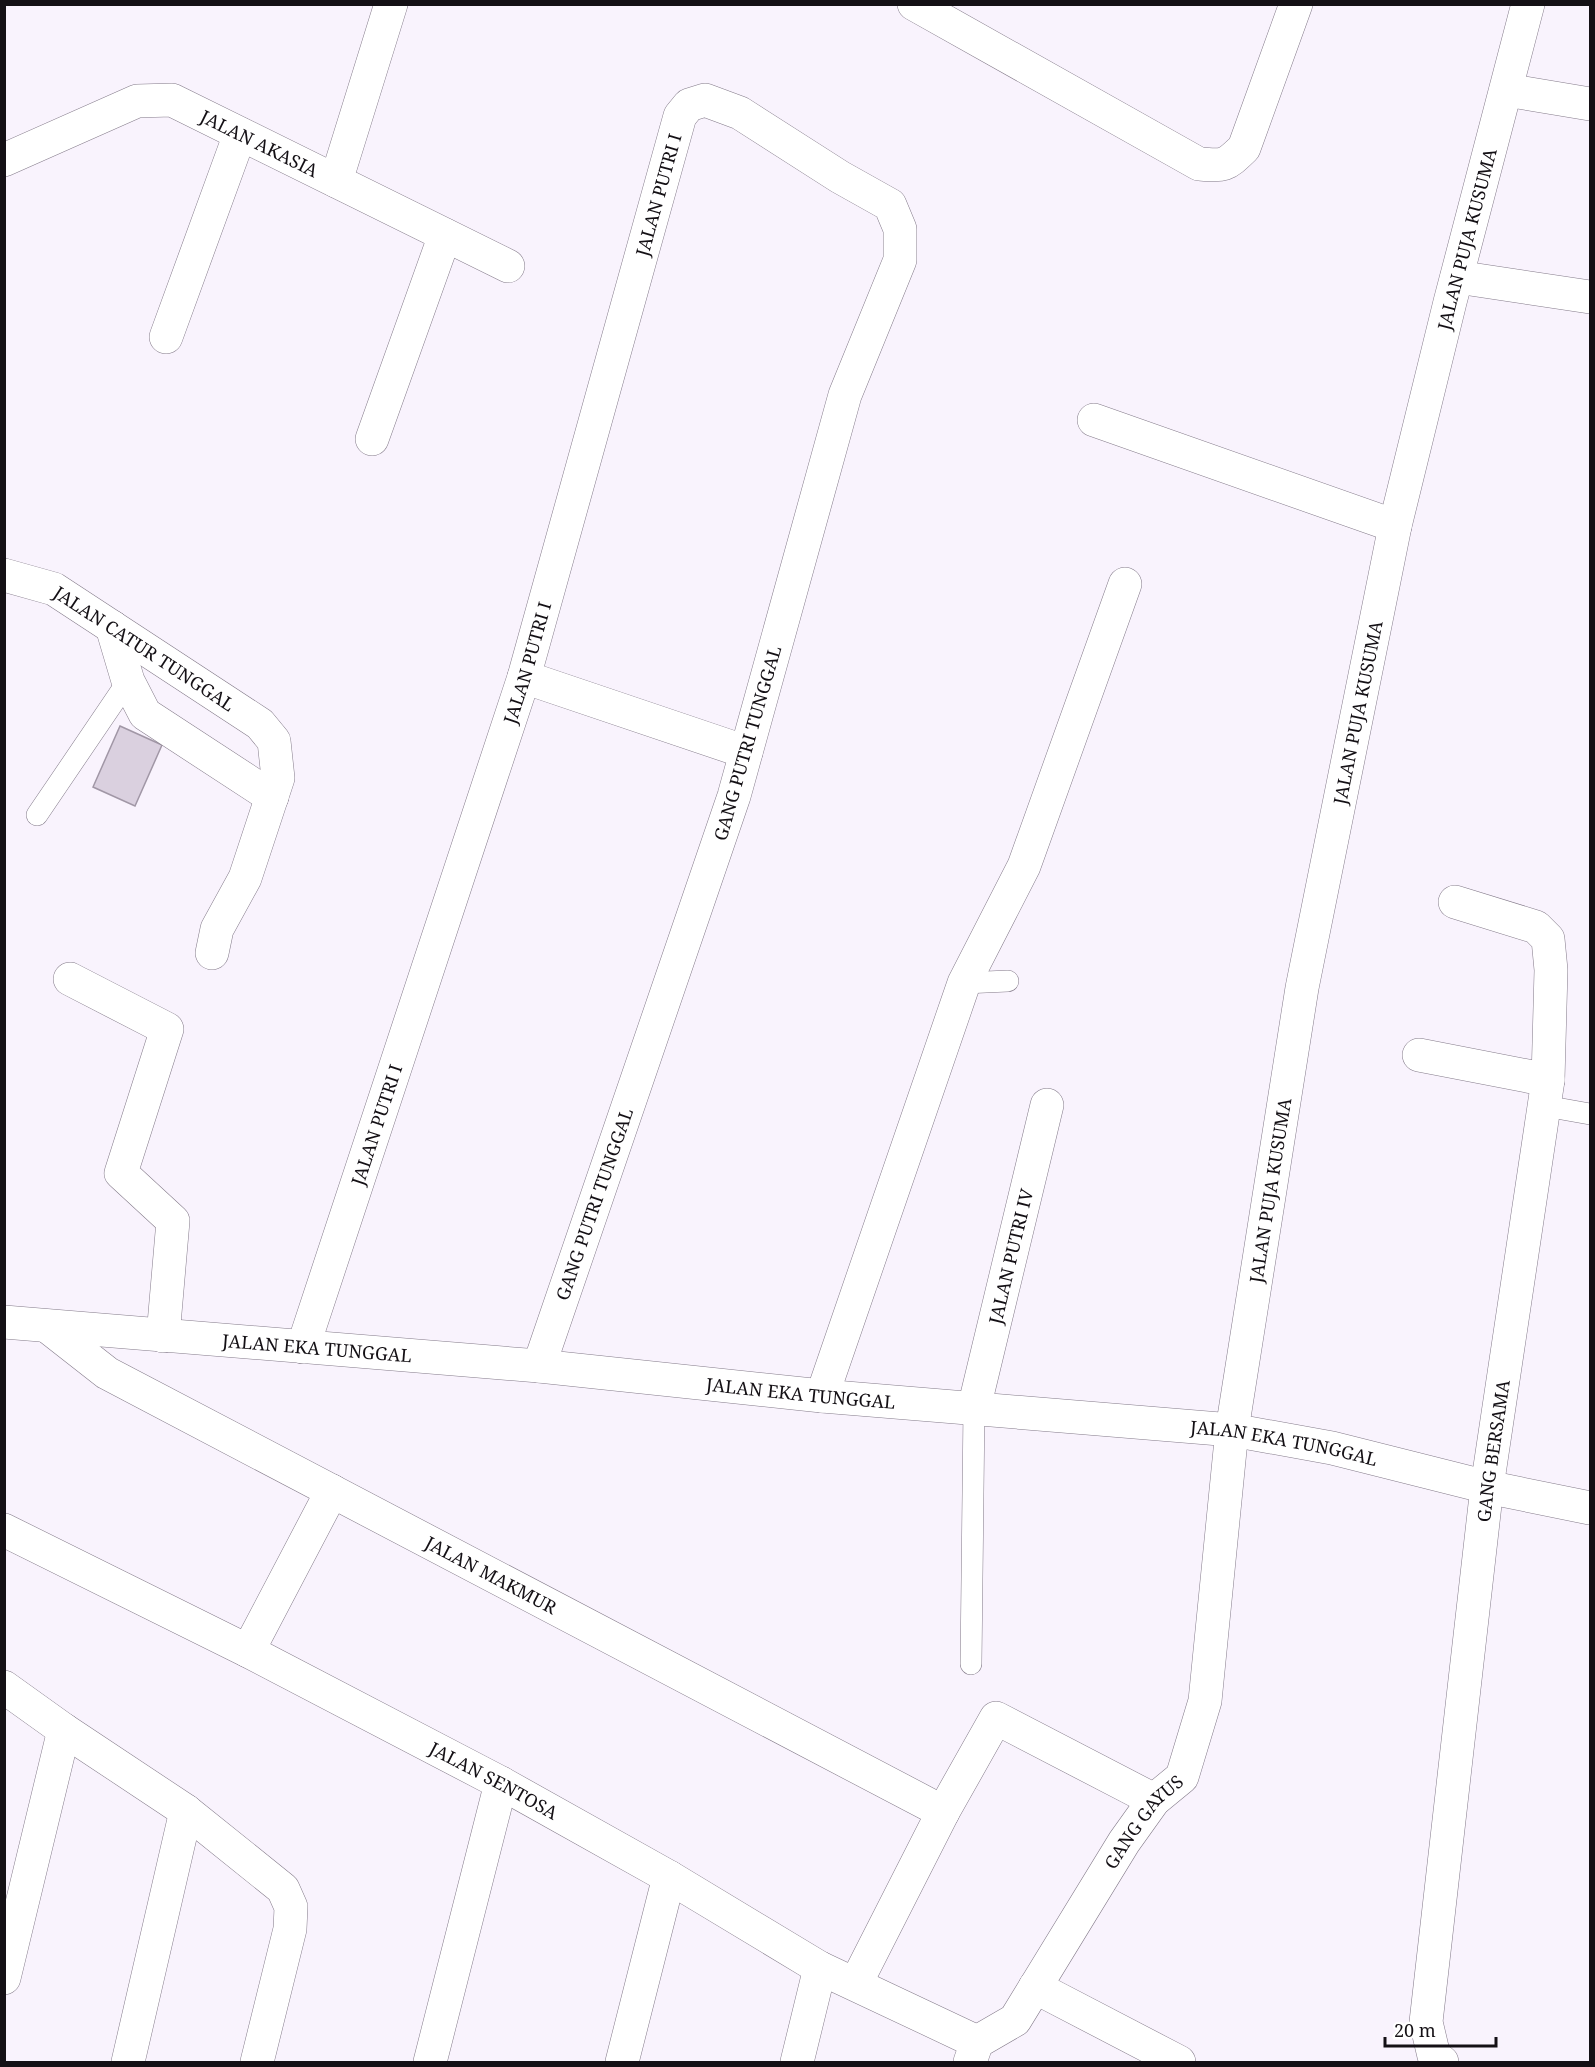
<svg xmlns="http://www.w3.org/2000/svg" width="1595" height="2067" font-family="'Noto Serif',serif">
	<style>
		.building { fill: #dad0df; stroke: #a197a6; stroke-width: 1.5 }
		.lines { fill: none; stroke-linecap: round; stroke-linejoin: round }
		.lane-casing { stroke: #847b8a; stroke-width: 22 }
		.street-casing { stroke: #847b8a; stroke-width: 34 }
		.lane { stroke: #fff; stroke-width: 21 }
		.street { stroke: #fff; stroke-width: 33 }
		.labels { text-anchor: middle; dominant-baseline: central; stroke-width: 6; stroke-linejoin: round; paint-order: stroke }
		.street-label { font-size: 18px; fill: #141015; stroke: #fff }
	</style>
	<rect width="100%" height="100%" fill="#f9f3fd"/>
	<path class="building" d="M120 726 162 745 135 806 93 787Z"/>
	<g class="lines">
		<defs>
			<path id="lane" d="M37 815 128 681
				M964 983 1008 981
				M1545 1106 1590 1114
				M971 1664 974 1408"/>
			<g id="street">
				<path d="M914 4 1199 164C1226 166 1225 166 1244 148L1296 4"/>
				<path d="M1506 90 1590 104"/>
				<path id="s1" d="M4 160 137 101 172 100 508 266"/>
				<path d="M336 181 391 4"/>
				<path d="M1457 277 1590 297"/>
				<path d="M166 337 240 134"/>
				<path d="M1094 420 1395 526"/>
				<path d="M372 439 445 235"/>
				<path id="s2" d="M4 575 54 589 260 724 274 741 278 778 245 878 217 929 212 953"/>
				<path d="M112 627 128 681 145 714 272 797"/>
				<path d="M524 677 746 752"/>
				<path d="M70 979 167 1029 121 1173 173 1221 163 1336"/>
				<path d="M1419 1055 1548 1080"/>
				<path id="s3" d="M4 1322 539 1366 822 1396 1232 1430 1332 1448 1487 1487 1590 1508"/>
				<path id="s4" d="M47 1326 107 1373 943 1812"/>
				<path id="s5" d="M303 1347 524 677 680 116 689 105 705 100 740 113 840 177 890 205 900 229V260L845 395 734 796 539 1366"/>
				<path d="M822 1396 964 983 1024 866 1125 584"/>
				<path id="s6" d="M974 1408 1047 1105"/>
				<path id="s7" d="M4 1530 248 1651 501 1783 669 1877 820 1968 977 2042"/>
				<path d="M248 1651 332 1491"/>
				<path d="M4 1687 64 1730 186 1811 283 1889 291 1907 290 1929 257 2062"/>
				<path d="M4 1978 64 1730"/>
				<path d="M856 1983 943 1812 996 1718 1154 1800"/>
				<path d="M1035 1987 1179 2062"/>
				<path d="M128 2062 186 1811"/>
				<path d="M430 2062 501 1783"/>
				<path d="M622 2062 669 1877"/>
				<path d="M797 2062 820 1968"/>
				<path id="s8" d="M970 2062 977 2042 1015 2020 1124 1842 1154 1800 1182 1777 1205 1701 1232 1430 1302 988 1395 526 1450 302 1528 4"/>
				<path id="s9" d="M1442 2062 1434 2056 1426 2022 1487 1487 1548 1080 1551 970 1548 939 1536 927 1455 902"/>
			</g>
		</defs>
		<use href="#lane" class="lane-casing"/>
		<use href="#street" class="street-casing"/>
		<use href="#lane" class="lane"/>
		<use href="#street" class="street"/>
	</g>
	<g class="labels">
		<g class="street-label">
			<text stroke="none"><textPath href="#s1" startOffset="278">JALAN AKASIA</textPath></text>
			<text stroke="none"><textPath href="#s5" startOffset="1206">JALAN PUTRI I</textPath></text>
			<text stroke="none"><textPath href="#s8" startOffset="1928">JALAN PUJA KUSUMA</textPath></text>
			<text stroke="none"><textPath href="#s2" startOffset="160">JALAN CATUR TUNGGAL</textPath></text>
			<text stroke="none"><textPath href="#s5" startOffset="720">JALAN PUTRI I</textPath></text>
			<text stroke="none"><textPath href="#s8" startOffset="1442">JALAN PUJA KUSUMA</textPath></text>
			<text transform="translate(747 743) rotate(-74)">GANG PUTRI TUNGGAL</text>
			<text stroke="none"><textPath href="#s5" startOffset="234">JALAN PUTRI I</textPath></text>
			<text stroke="none"><textPath href="#s8" startOffset="956">JALAN PUJA KUSUMA</textPath></text>
			<text transform="translate(594 1204) rotate(-71)">GANG PUTRI TUNGGAL</text>
			<text stroke="none"><textPath href="#s6" startOffset="156">JALAN PUTRI IV</textPath></text>
			<text stroke="none"><textPath href="#s3" startOffset="314">JALAN EKA TUNGGAL</textPath></text>
			<text stroke="none"><textPath href="#s3" startOffset="800">JALAN EKA TUNGGAL</textPath></text>
			<text stroke="none"><textPath href="#s3" startOffset="1286">JALAN EKA TUNGGAL</textPath></text>
			<text stroke="none"><textPath href="#s9" startOffset="620">GANG BERSAMA</textPath></text>
			<text stroke="none"><textPath href="#s4" startOffset="510">JALAN MAKMUR</textPath></text>
			<text stroke="none"><textPath href="#s7" startOffset="550">JALAN SENTOSA</textPath></text>
			<text stroke="none"><textPath href="#s8" startOffset="302">GANG GAYUS</textPath></text>
		</g>
	</g>
	<rect width="1595" height="2067" fill="none" stroke="#141015" stroke-width="12"/>
	<path d="M1385 2037v9h111v-9" fill="none" stroke="#141015" stroke-width="3"/>
	<text x="1394" y="2037" font-size="18" fill="#141015" stroke="#ffffff" stroke-width="4.5" paint-order="stroke">20 m</text>
</svg>
